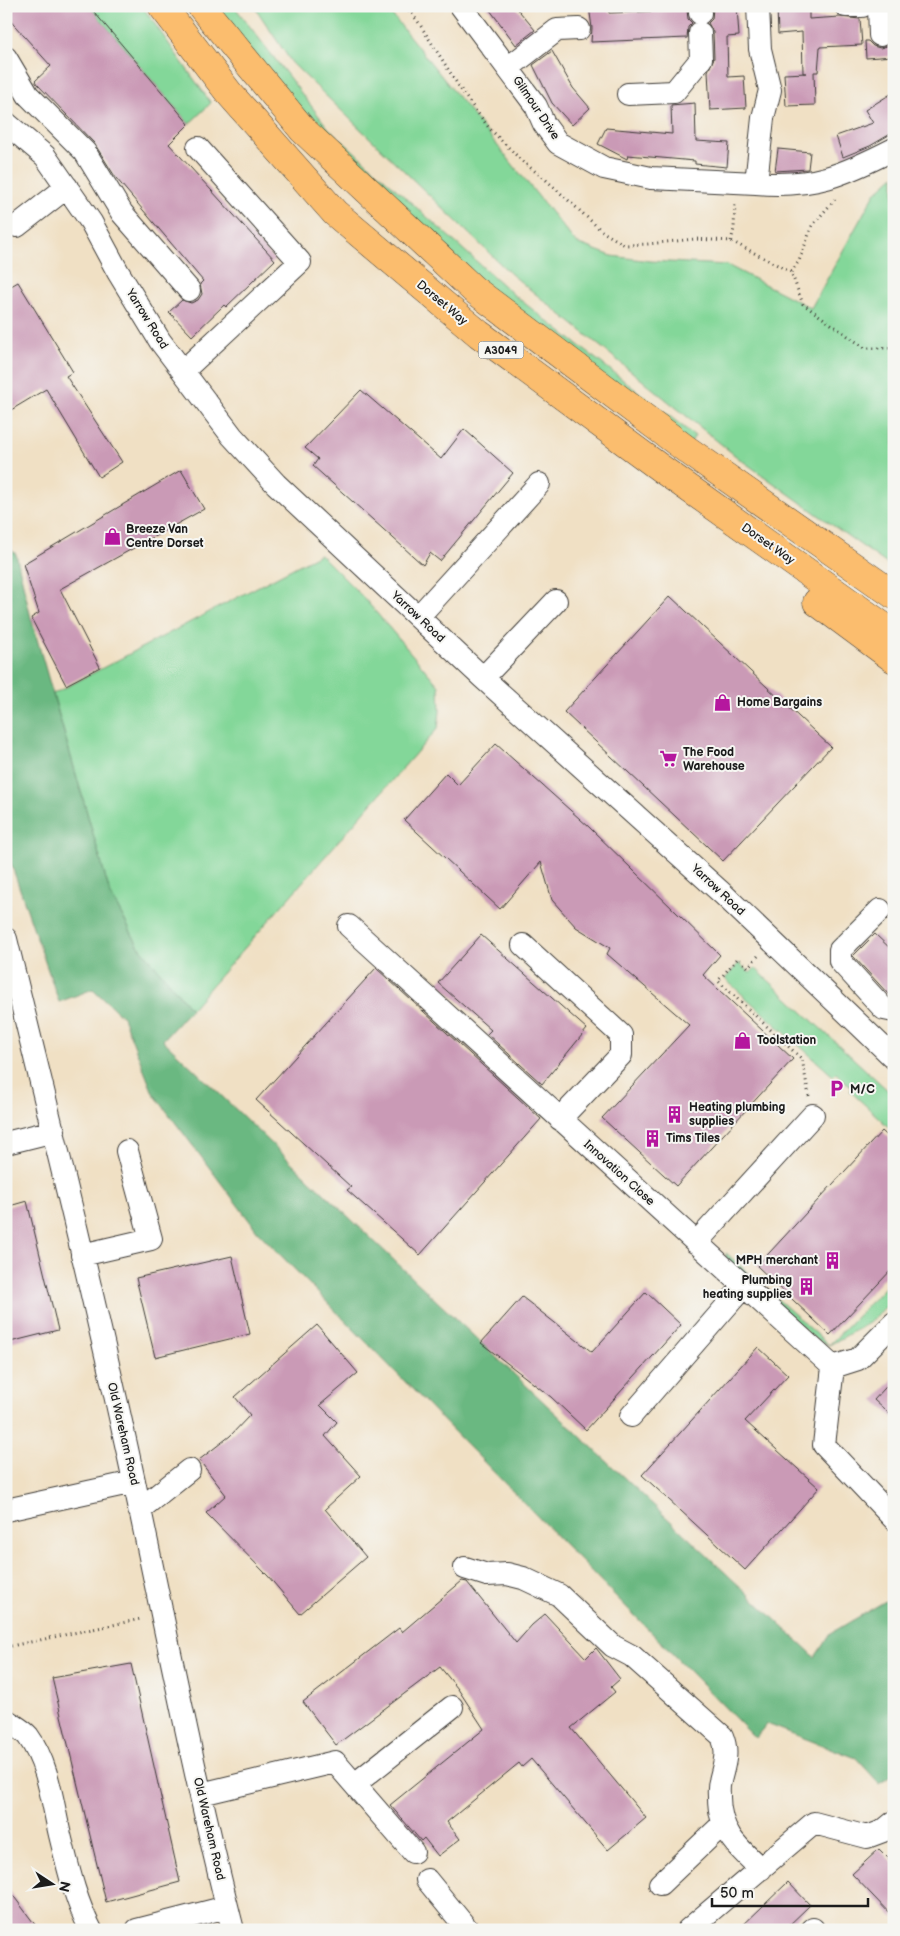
<svg xmlns="http://www.w3.org/2000/svg" width="900" height="1936" font-family="'Balsamiq Sans',sans-serif">
	<style>
		.green { fill: #83d799; stroke: #507a5a }
		.forest { fill: #6ab881; stroke: #436a4e }
		.building { fill: #ca9ab6 }
		.lines { fill: none; stroke-linecap: round; stroke-linejoin: round }
		.minor-casing { stroke: #3c3935; stroke-width: 24 }
		.highway-casing { stroke: #3c3935; stroke-width: 29 }
		.path { stroke: #3c3935; stroke-width: 3; stroke-dasharray: 1 4; stroke-linecap: butt }
		.minor { stroke: #fff; stroke-width: 22 }
		.highway { stroke: #fbbd6e; stroke-width: 28 }
		.labels { text-anchor: middle; dominant-baseline: central; stroke-width: 4; stroke-linejoin: round; paint-order: stroke }
		.shield { fill: #f6f6f2; stroke: #5d5d5c; stroke-width: 1 }
		.shield-label { font-size: 11px; font-weight: bold; fill: #1c1c1c }
		.street-label { font-size: 12px; fill: #1c1c1c; stroke: #f6f6f2 }
		.poi-label { font-size: 12px; font-weight: bold; fill: #1c1c1c; stroke: #f6f6f2; text-anchor: start }
	</style>
	<rect width="100%" height="100%" fill="#f6f6f2"/>
	<filter id="ink" filterUnits="userSpaceOnUse"><feTurbulence type="fractalNoise" baseFrequency=".02" numOctaves="2"/><feDisplacementMap in="SourceGraphic" scale="10" xChannelSelector="R" yChannelSelector="G"/><feConvolveMatrix kernelMatrix="1 2 1 2 8 2 1 2 1" color-interpolation-filters="sRGB"/></filter>
	<filter id="wash" filterUnits="userSpaceOnUse"><feTurbulence type="fractalNoise" baseFrequency=".0096" numOctaves="4" result="noise"/><feDisplacementMap in="SourceGraphic" scale="20" xChannelSelector="R" yChannelSelector="G"/><feGaussianBlur stdDeviation="1.12" result="paint"/><feColorMatrix in="noise" values="0 0 0 0 0 0 0 0 0 0 0 0 0 0 0 0 0 1.4 0 .05"/><feComposite in="paint" operator="in"/></filter>
	<g filter="url(#wash)">
		<rect width="100%" height="100%" fill="#f0e0c4"/>
		<path class="green" d="M89 6H142L211 103 189 124Z
			M201 6H234L329 129 514 295 695 436 686 449 473 289Z
			M254 6H385L576 243 612 256 650 261 727 265 811 308 875 193 894 176V569L737 457 511 274 292 63Z
			M320 554 363 597 439 686 440 711 438 728 191 1009 138 945 110 893 53 694Z
			M739 963 750 973 755 968 894 1096V1132L850 1091 852 1088 836 1073 833 1076 725 979Z
			M726 1253 829 1345 894 1278V1299L869 1323 829 1345 815 1339 726 1259Z"/>
		<path class="forest" d="M6 546 16 554 31 618 110 893 138 945 191 1009 163 1040 481 1343 815 1657 831 1633 894 1596V1773L880 1784 856 1758 767 1724 755 1738 258 1232 153 1093 123 1017 93 989 59 1002 6 849Z"/>
		<g id="blocks">
			<path class="building" d="M6 6H89L189 124 169 144 275 260 226 307 224 305 192 336 169 312 182 300 191 303 198 300 202 294 200 284 203 281 116 178 94 143 37 84 35 81 51 66 6 16Z
				M487 6H515L535 30 516 45Z
				M589 6H608L609 13 687 10 688 19 692 23 688 27 687 38 591 42 592 28Z
				M777 6H809V19L840 17 860 19 862 45 820 47 818 72H814L815 105 786 106 784 74 807 73H803L802 32 778 34Z
				M737 7 739 36 727 37 728 77 744 76 746 108 710 110 708 71 714 58 713 32 708 23 712 19 713 8Z
				M892 40 893 56 866 58 865 41H868L873 46 880 48 887 46Z
				M552 51 573 88 590 108 572 125 552 103 533 65Z
				M894 92V132L870 146 843 157 836 136 873 123 865 110Z
				M695 103 696 141 729 143 727 167 695 164V161L628 155 627 159 598 144 606 128 672 134 671 105Z
				M778 149 810 152 808 169 775 171Z
				M18 282 73 372 66 376 122 462 99 477 46 389 6 413V289Z
				M361 390 441 459 464 429 513 473 440 561 430 553 423 565 313 466 318 459 305 448Z
				M181 470 204 509 60 589 100 667 66 685 31 618 39 613 23 564Z
				M670 596 831 747 723 861 564 712Z
				M496 744 589 827 720 955 703 975 793 1059 676 1186 602 1118 689 1025 607 954 610 948 576 927 552 900 541 862 500 909 404 820 446 773 458 785Z
				M875 934 894 952V998L891 997 853 956Z
				M481 935 587 1029 542 1084 487 1034 491 1030 438 983Z
				M376 968 541 1119 420 1255 347 1190 351 1187 256 1100Z
				M882 1131 894 1142V1267L830 1335 757 1266Z
				M27 1201 58 1330 6 1343V1207Z
				M232 1256 250 1334 155 1357 136 1278Z
				M646 1292 681 1325 586 1430 551 1397 481 1343 522 1297 592 1352Z
				M317 1325 358 1373 320 1405 337 1422 325 1436 361 1476 325 1509 366 1557 300 1614 268 1576 206 1513 226 1495 199 1460 230 1436 250 1415 235 1397Z
				M758 1347 788 1375 745 1421 819 1488 745 1570 642 1475Z
				M894 1378V1418L874 1400Z
				M462 1581 467 1582 516 1643 532 1625 545 1614 586 1658 596 1648 620 1679 611 1687 615 1692 571 1728 646 1818 608 1850 531 1759 522 1767 519 1763 447 1822 460 1839 438 1856 424 1838 421 1841 390 1805 484 1729 458 1689 440 1667 336 1745 303 1702 399 1628 402 1632Z
				M131 1664 180 1882 106 1902 52 1678Z
				M879 1849 894 1864V1918L852 1874Z
				M788 1882 810 1905 784 1930H738Z
				M6 1886 39 1930H6Z"/>
		</g>
	</g>
	<g filter="url(#ink)">
		<use href="#blocks" fill-opacity="0" stroke="#3c3935" stroke-width="1"/>
		<g class="lines">
			<defs>
				<path id="minor" d="M461 6 536 106 544 124 558 143 604 168 651 178 756 183
					M700 6V13
					M758 6 760 49 770 90 763 118 756 183C814 188 843 175 894 149
					M846 6H862
					M879 6 880 35
					M6 58 28 95 85 152 122 213 189 290
					M508 68 557 30 579 29
					M628 94 674 92 701 59 700 33
					M6 123 45 156 91 222 118 272 160 341 232 436 276 484 483 678 724 895 894 1058
					M17 226 67 187
					M183 371 300 262 198 148
					M418 617 539 484
					M483 678 556 601
					M880 910 840 950V961L884 1009 894 1011
					M349 926 833 1367 858 1359 894 1323
					M6 939C50 1119 95 1300 134 1481 166 1631 195 1781 233 1930
					M523 945 621 1035V1055L560 1119
					M6 1143 54 1131
					M696 1243 813 1115
					M82 1255 151 1239 127 1151
					M833 1367 824 1445 894 1519
					M631 1416 744 1286
					M6 1510 134 1482
					M139 1510 189 1470
					M465 1568 487 1575 507 1574 523 1578 559 1595 613 1646 632 1656 722 1736C729 1753 724 1764 720 1781 718 1787 719 1792 719 1797 719 1831 737 1847 761 1869
					M6 1720C13 1725 23 1730 28 1736 49 1765 52 1802 60 1835 68 1867 75 1900 91 1930
					M355 1784 452 1707
					M201 1794 335 1762 413 1852
					M427 1880 468 1930
					M660 1884 723 1824
					M137 1930 227 1907
					M688 1930 814 1823 867 1837 883 1831 894 1822
					M812 1930 813 1929"/>
				<path id="highway" d="M162 6 229 93 335 213 479 334 663 470 894 634
					M201 6 303 130 473 289 686 449 894 595
					M817 602 894 659"/>
			</defs>
			<use href="#minor" class="minor-casing"/>
			<use href="#highway" class="highway-casing"/>
			<path class="path" d="M406 6 419 23 465 96 489 128 523 162 545 179 603 232 625 245 648 244 695 239 731 241 791 272 803 304 865 348H894
				M731 241 734 229 735 202
				M791 272 799 261 812 226 836 198
				M758 956 748 967 738 958 718 981 802 1059 809 1096
				M6 1647 141 1619"/>
			<use href="#minor" class="minor"/>
			<use href="#highway" class="highway"/>
		</g>
	</g>
	<defs>
		<symbol id="shop-bare" viewBox="-9 -9 18 18"><path d="M-5-2.5h2.3a2.7 3.5 0 0 1 5.4 0H5L5.5 6h-11ZM-1.5-2.5h3a1.5 2.3 0 0 0-3 0Z" fill="#b5179e" stroke="#f6f6f2" stroke-width="2.5" paint-order="stroke"/></symbol>
		<symbol id="supermarket-bare" viewBox="-9 -9 18 18"><path d="M-6-5.5h2.5l.6 2H6L4.5 2H-2.5L-4.4-4H-6ZM-1.5 3.2a1.3 1.3 0 1 0 .1 0ZM3 3.2a1.3 1.3 0 1 0 .1 0Z" fill="#b5179e" stroke="#f6f6f2" stroke-width="2.5" paint-order="stroke"/></symbol>
		<symbol id="parking-bare" viewBox="-9 -9 18 18"><path d="M-3.5-5.5H1a3.5 3.5 0 0 1 0 7H-1V5.5H-3.5ZM-1-3.4V-.6H.8a1.4 1.4 0 0 0 0-2.8Z" fill="#b5179e" stroke="#f6f6f2" stroke-width="2.5" paint-order="stroke"/></symbol>
		<symbol id="building-bare" viewBox="-9 -9 18 18"><path d="M-4-6H4V6H1V3H-1V6H-4ZM-2.5-4.3h1.7v1.8h-1.7ZM.8-4.3h1.7v1.8H.8ZM-2.5-1h1.7V.8h-1.7ZM.8-1h1.7V.8H.8Z" fill="#b5179e" stroke="#f6f6f2" stroke-width="2.5" paint-order="stroke"/></symbol>
	</defs>
	<g fill-rule="evenodd">
		<use href="#shop-bare" x="100" y="524" width="25" height="25"/>
		<use href="#shop-bare" x="710" y="690" width="25" height="25"/>
		<use href="#supermarket-bare" x="656" y="746" width="25" height="25"/>
		<use href="#shop-bare" x="730" y="1028" width="25" height="25"/>
		<use href="#parking-bare" x="824" y="1076" width="25" height="25"/>
		<use href="#building-bare" x="662" y="1102" width="25" height="25"/>
		<use href="#building-bare" x="640" y="1126" width="25" height="25"/>
		<use href="#building-bare" x="820" y="1248" width="25" height="25"/>
		<use href="#building-bare" x="794" y="1274" width="25" height="25"/>
	</g>
	<g class="labels">
		<rect class="shield" x="478.5" y="341.5" width="45" height="17" rx="4"/>
		<g class="shield-label">
			<text x="501" y="350">A3049</text>
		</g>
		<g class="street-label">
			<text transform="translate(536 108) rotate(56)">Gilmour Drive</text>
			<text transform="translate(442 303) rotate(40)">Dorset Way</text>
			<text transform="translate(147 319) rotate(58)">Yarrow Road</text>
			<text transform="translate(768 544) rotate(35)">Dorset Way</text>
			<text transform="translate(418 617) rotate(43)">Yarrow Road</text>
			<text transform="translate(718 890) rotate(43)">Yarrow Road</text>
			<text transform="translate(619 1173) rotate(42)">Innovation Close</text>
			<text transform="translate(123 1434) rotate(77)">Old Wareham Road</text>
			<text transform="translate(209 1829) rotate(77)">Old Wareham Road</text>
		</g>
		<g class="poi-label">
			<text x="126" y="529">Breeze Van<tspan x="126" dy="14">Centre Dorset</tspan></text>
			<text x="737" y="702">Home Bargains</text>
			<text x="683" y="752">The Food<tspan x="683" dy="14">Warehouse</tspan></text>
			<text x="757" y="1040">Toolstation</text>
			<text x="850" y="1089">M/C</text>
			<text x="689" y="1107">Heating plumbing<tspan x="689" dy="14">supplies</tspan></text>
			<text x="666" y="1138">Tims Tiles</text>
			<text x="818" y="1260" text-anchor="end">MPH merchant</text>
			<text x="792" y="1280" text-anchor="end">Plumbing<tspan x="792" dy="14">heating supplies</tspan></text>
		</g>
	</g>
	<rect width="900" height="1936" fill="none" stroke="#f6f6f2" stroke-width="25"/>
	<g transform="translate(52 1884) rotate(102)" stroke="#f6f6f2" stroke-width="4" paint-order="stroke">
	<path d="M0-4L9 19L0 12L-9 19Z" fill="#1c1c1c"/>
	<text y="-8" font-size="14" font-weight="bold" text-anchor="middle" fill="#1c1c1c">N</text>
	</g>
	<path d="M712 1898v8h156v-8" fill="none" stroke="#1c1c1c" stroke-width="2.5"/>
	<text x="720" y="1898" font-size="15" fill="#1c1c1c" stroke="#f6f6f2" stroke-width="4" paint-order="stroke">50 m</text>
</svg>
